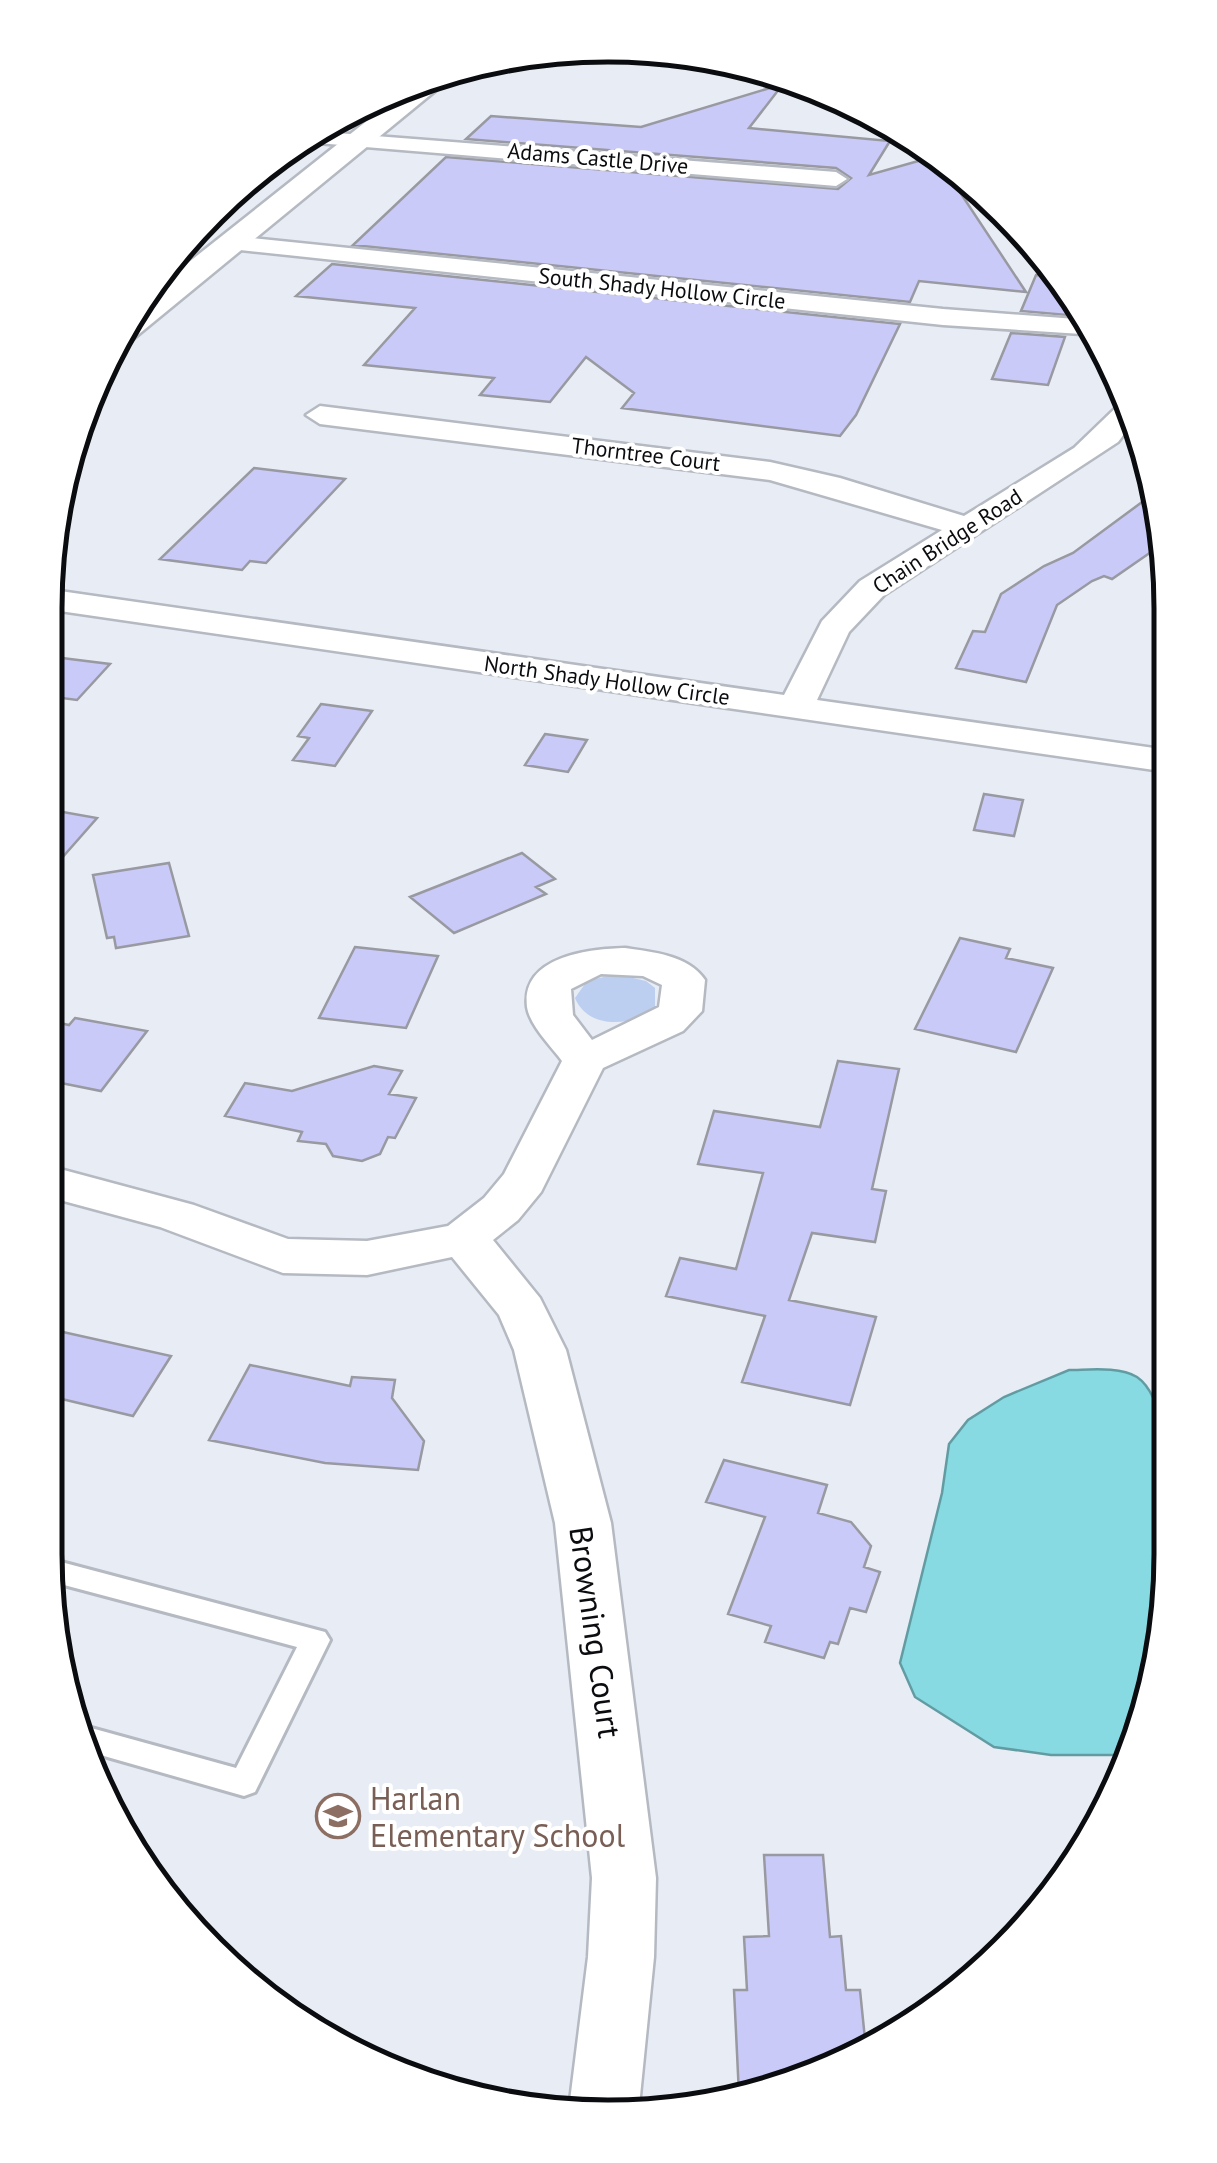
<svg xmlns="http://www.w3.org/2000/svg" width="1217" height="2163" font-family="'PT Sans',sans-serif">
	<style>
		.green { fill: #bdcff0 }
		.water { fill: #87dae1; stroke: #629ca2; stroke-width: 2.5 }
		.building { fill: #c9caf8; stroke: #9999a1; stroke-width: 2.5 }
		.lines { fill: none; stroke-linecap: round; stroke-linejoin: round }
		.service-casing { stroke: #b5b9c1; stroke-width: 6 }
		.minor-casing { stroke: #b5b9c1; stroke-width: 5 }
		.tertiary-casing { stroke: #b5b9c1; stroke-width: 5 }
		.service { fill: #fff; fill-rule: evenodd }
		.minor { fill: #fff; fill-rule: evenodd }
		.tertiary { fill: #fff; fill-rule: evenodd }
		.labels { text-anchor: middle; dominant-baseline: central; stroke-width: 8; stroke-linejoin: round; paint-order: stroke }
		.far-street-label { font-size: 22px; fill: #0b0c0f; stroke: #fff }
		.near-street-label { font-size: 32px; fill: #0b0c0f; stroke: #fff }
		.near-education-label { font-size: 32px; fill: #785e54; stroke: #fff; text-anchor: start }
		.rim { fill: none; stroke: #0b0c0f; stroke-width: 5 }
	</style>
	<rect width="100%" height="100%" fill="#e8edf5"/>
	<path class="green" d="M616 974 646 981 655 988V1007C633 1027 588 1030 575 998L587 981Z"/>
	<path class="water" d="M1069 1370C1088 1370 1119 1366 1137 1377 1191 1414 1167 1641 1153 1699 1148 1718 1138 1737 1130 1755H1051L994 1747 915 1697 900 1663 942 1493 949 1444 968 1420 1004 1397Z"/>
	<path class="building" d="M783 84 749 128 890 141 869 175 936 156 1026 292 919 281 910 302 353 245 446 157 838 189 851 178 836 168 466 139 491 116 641 127Z
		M332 264 900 324 856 415 840 436 622 408 634 393 586 357 550 402 480 395 494 378 364 365 415 308 296 296Z
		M1036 275 1062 277 1070 287 1067 315 1021 311Z
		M1011 333 1065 337 1048 385 992 379Z
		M254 468 345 479 266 563 250 561 242 570 160 559Z
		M1157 491 1167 541 1112 579 1104 576 1092 581 1057 605 1026 682 956 668 973 631 985 632 1001 594 1044 566 1073 553Z
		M62 658 110 664 77 700 46 696V661L58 663Z
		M321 704 372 711 335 766 293 760 309 738 298 736Z
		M545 734 587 740 568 772 525 765Z
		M984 794 1023 800 1014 836 974 830Z
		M46 809 97 818 46 876Z
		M522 853 555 879 536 887 546 894 454 933 410 897Z
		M169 863 189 936 116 948 114 937 107 938 93 875Z
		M960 938 1010 949 1006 958 1053 968 1016 1052 915 1029Z
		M355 947 438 956 406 1028 319 1018Z
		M75 1018 147 1031 101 1091 46 1080V1020L69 1025Z
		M838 1061 899 1069 872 1189 886 1191 875 1242 812 1233 789 1300 876 1317 850 1405 742 1382 765 1316 666 1296 680 1258 736 1269 763 1173 698 1164 714 1111 820 1127Z
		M374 1066 402 1071 389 1094 416 1098 395 1138 388 1137 380 1154 362 1161 333 1156 326 1144 298 1141 302 1132 225 1116 245 1083 292 1091Z
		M45 1328 171 1356 133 1416 45 1395Z
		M250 1365 350 1386 352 1377 395 1380 392 1398 424 1441 418 1470 325 1463 209 1440Z
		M724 1460 827 1485 818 1513 851 1522 871 1546 864 1567 880 1572 866 1612 850 1608 838 1644 830 1642 824 1658 765 1642 771 1626 728 1614 765 1517 706 1502Z
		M764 1855H823L830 1937 841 1936 846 1990H860L866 2049 824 2075 739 2095 734 1990H747L744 1937 769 1936Z"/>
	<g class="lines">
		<defs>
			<path id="service" d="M46 1558 325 1632 330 1640 255 1792 244 1796 83 1750 73 1723 236 1768 297 1647 49 1581Z"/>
			<path id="minor" d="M683 50 708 59 651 58 642 53Z
				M324 132 836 172 847 179 836 186 305 142Z
				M231 236 943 309 1089 320 1097 335 943 325 222 248 219 243 222 238Z
				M1127 397 1137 417 1118 442 884 595 849 632 817 700 1168 750V772L46 609V589L784 695 822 621 860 581 942 530 770 480 320 424 306 415 320 406 770 462 840 478 964 516 1074 448Z
				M625 948C653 952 688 955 705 980L702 1011 683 1031 603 1068 541 1192 518 1220 493 1240 540 1298 566 1350 611 1523 656 1878 654 1957 638 2116 569 2109 588 1957 592 1878 555 1523 514 1350 499 1315 452 1257 367 1275 283 1273 160 1227 45 1196V1165L194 1205 288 1239 367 1241 448 1226 484 1198 504 1174 562 1061C551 1046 530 1026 527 1007 521 956 589 949 625 948ZM601 974 643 976 662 985 659 1007 592 1040 573 1015 571 989Z"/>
			<path id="tertiary" d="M446 72V82L128 343 112 345 121 326 150 293 397 97Z"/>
		</defs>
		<use href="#service" class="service-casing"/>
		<use href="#minor" class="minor-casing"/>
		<use href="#tertiary" class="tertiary-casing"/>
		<use href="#service" class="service"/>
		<use href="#minor" class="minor"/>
		<use href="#tertiary" class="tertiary"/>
	</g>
	<defs>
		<symbol id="school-ring" viewBox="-11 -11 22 22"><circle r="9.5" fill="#fff" stroke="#8d6e63" stroke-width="1.5"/><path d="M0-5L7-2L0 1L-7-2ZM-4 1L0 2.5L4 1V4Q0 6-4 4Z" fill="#8d6e63"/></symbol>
	</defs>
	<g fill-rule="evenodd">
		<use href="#school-ring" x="313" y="1791" width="50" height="50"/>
	</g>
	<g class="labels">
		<g class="far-street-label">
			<text transform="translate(598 158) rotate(5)">Adams Castle Drive</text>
			<text transform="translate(662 288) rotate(6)">South Shady Hollow Circle</text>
			<text transform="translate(646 454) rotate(7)">Thorntree Court</text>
			<text transform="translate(947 541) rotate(-33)">Chain Bridge Road</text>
			<text transform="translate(607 680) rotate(8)">North Shady Hollow Circle</text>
		</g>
		<g class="near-street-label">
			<text transform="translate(596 1632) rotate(82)">Browning Court</text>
		</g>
		<g class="near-education-label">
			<text x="370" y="1798">Harlan<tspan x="370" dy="37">Elementary School</tspan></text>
		</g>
	</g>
	<path d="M0 0H1217V2163H0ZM608 62H608A546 546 0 0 1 1154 608V1554A546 546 0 0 1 608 2100H608A546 546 0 0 1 62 1554V608A546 546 0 0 1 608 62Z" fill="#fff" fill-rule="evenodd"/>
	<path class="rim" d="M608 62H608A546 546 0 0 1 1154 608V1554A546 546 0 0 1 608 2100H608A546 546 0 0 1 62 1554V608A546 546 0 0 1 608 62Z"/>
</svg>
